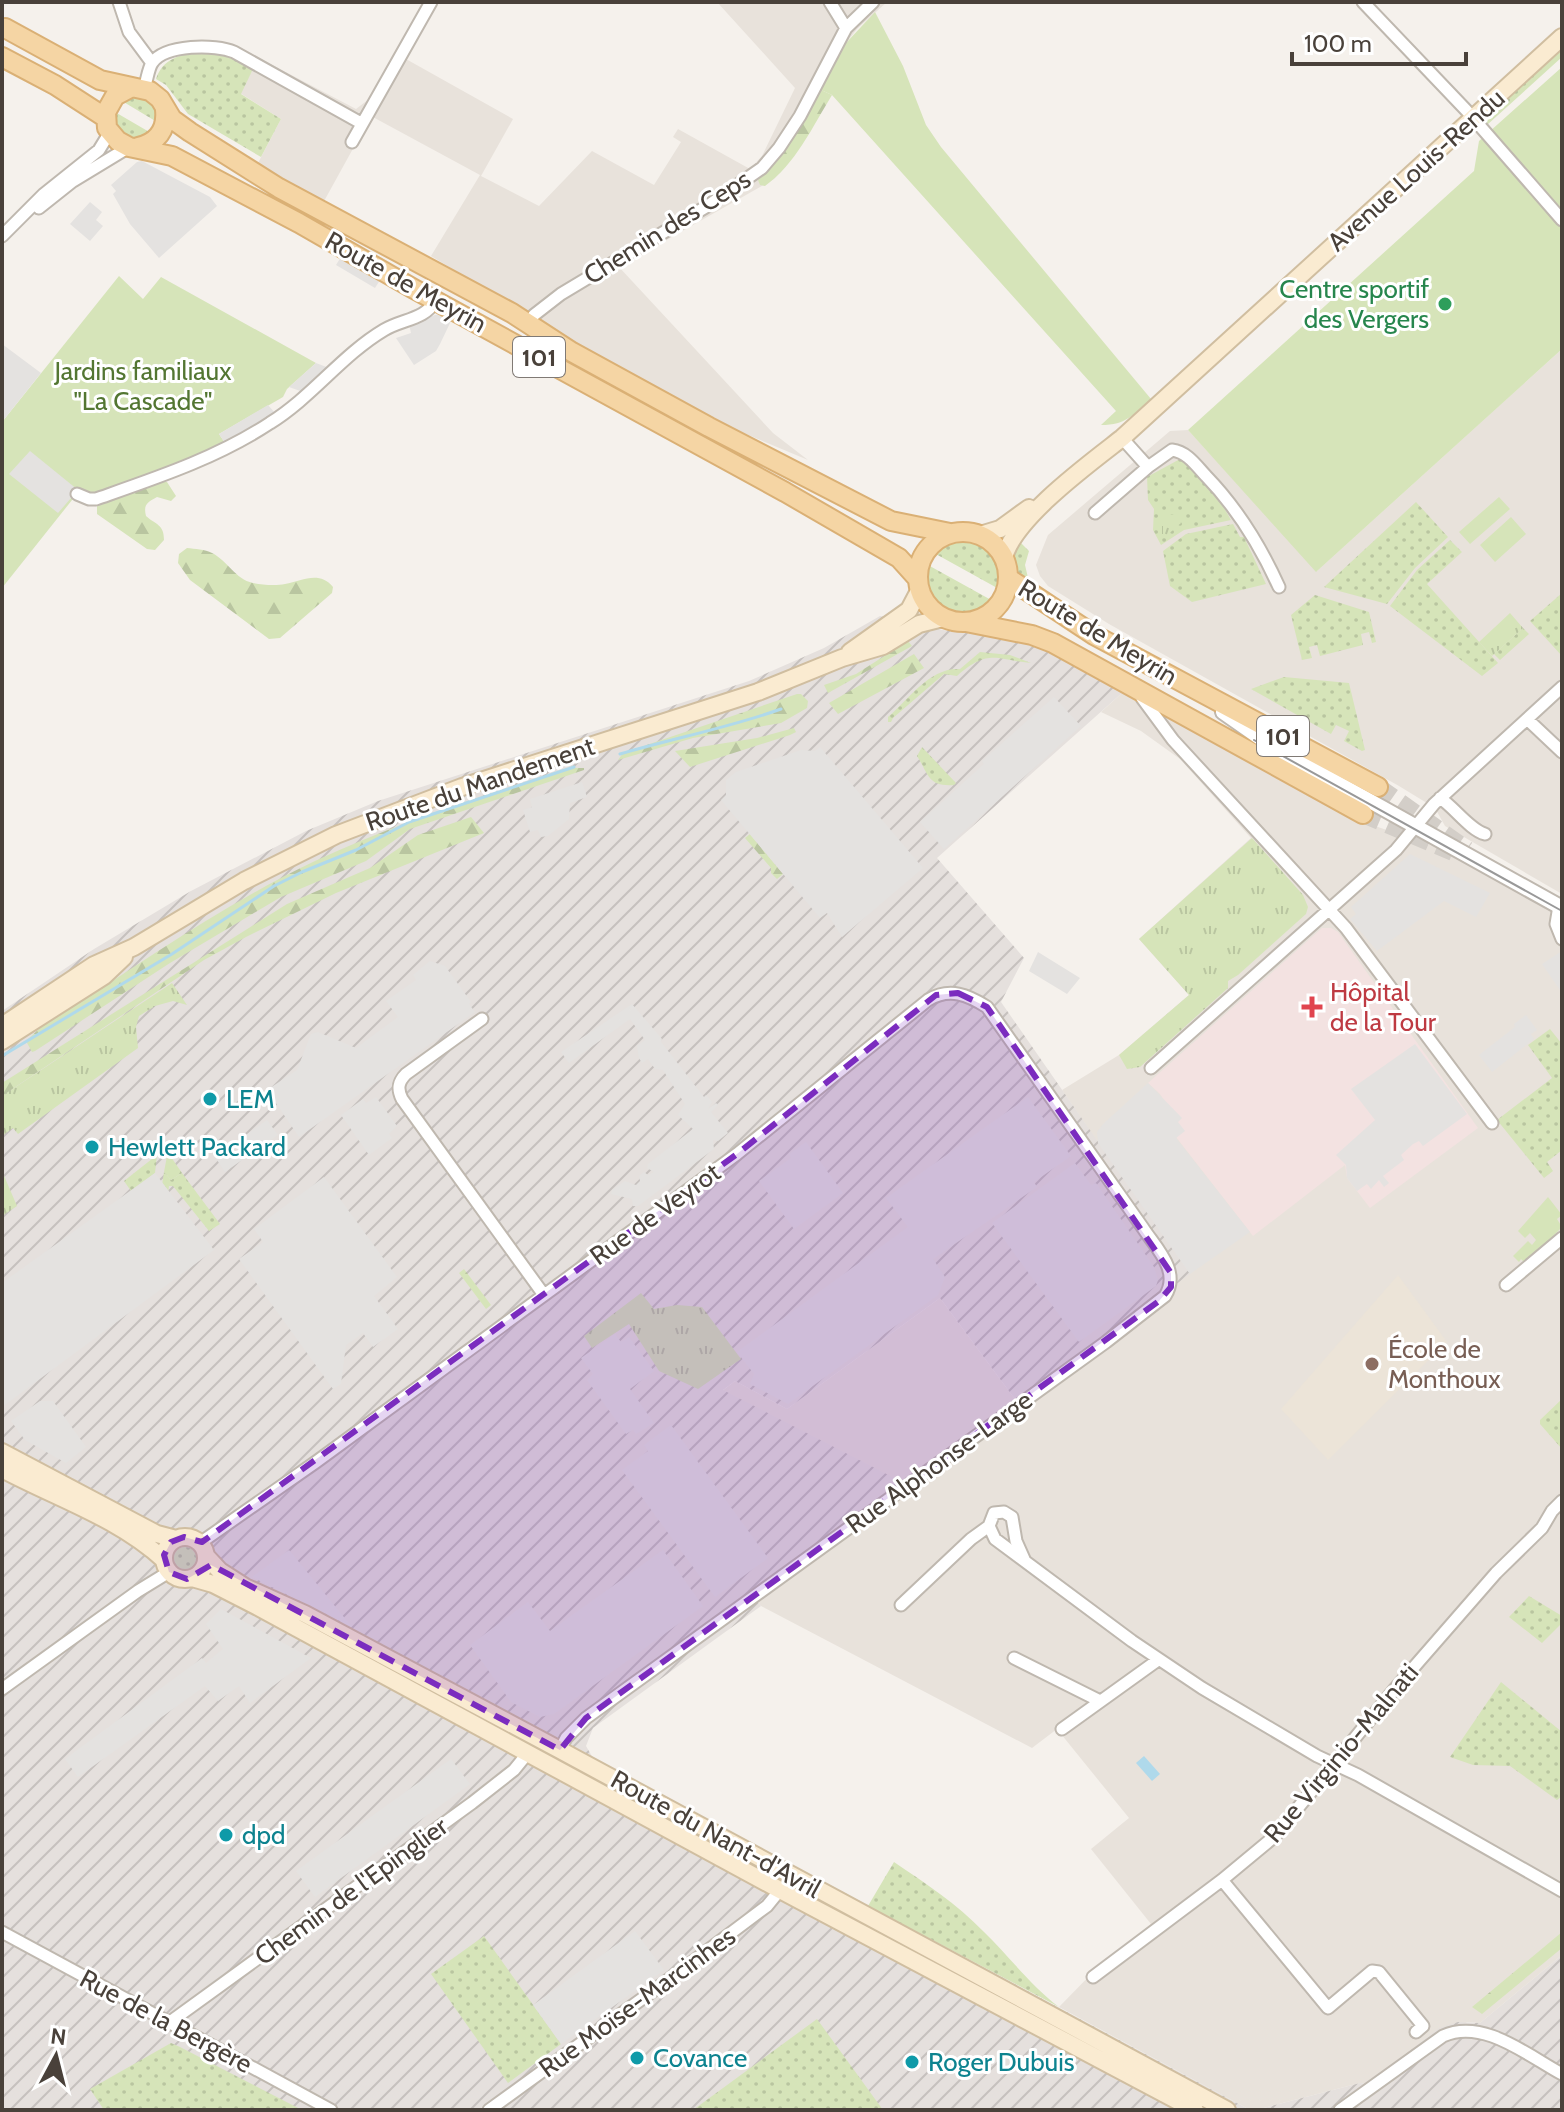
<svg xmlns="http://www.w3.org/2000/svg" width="1564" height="2112" font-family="Cabin,sans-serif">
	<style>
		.residential { fill: #e8e2db }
		.industrial { fill: url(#industrial-furrows) }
		.education { fill: #ece4d8 }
		.medical { fill: #f3e2e1 }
		.grass { fill: url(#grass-dots) }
		.forest { fill: url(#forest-firs) }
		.park { fill: url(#park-tufts) }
		.garden { fill: #d6e4b9 }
		.parking { fill: #e4e2e0 }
		.water { fill: #afd9eb }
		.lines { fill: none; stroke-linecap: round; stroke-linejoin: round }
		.stream { stroke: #afd9eb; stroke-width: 3 }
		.primary-tunnel { stroke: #d3cec8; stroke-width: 18; stroke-dasharray: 18 9; stroke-linecap: butt }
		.minor-casing { stroke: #bfb8af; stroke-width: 15 }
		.tertiary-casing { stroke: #bfb8af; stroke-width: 18 }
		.secondary-casing { stroke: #d0bea0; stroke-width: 20 }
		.primary-casing { stroke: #dab075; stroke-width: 22 }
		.minor { stroke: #fff; stroke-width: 11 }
		.tertiary { stroke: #fff; stroke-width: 14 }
		.secondary { stroke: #faebd1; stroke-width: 16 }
		.primary { stroke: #f5d5a4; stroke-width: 18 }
		.tram { stroke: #999; stroke-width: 2 }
		.marked { fill: #7b2cbf; fill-opacity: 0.2; stroke: #7b2cbf; stroke-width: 6; stroke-dasharray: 16 10; stroke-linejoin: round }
		.leisure-dot { fill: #2e9e5b; stroke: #fff; stroke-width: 3 }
		.health-dot { fill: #e0444e; stroke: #fff; stroke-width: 3 }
		.culture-dot { fill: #0f9aa8; stroke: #fff; stroke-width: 3 }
		.education-dot { fill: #8d6e63; stroke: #fff; stroke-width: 3 }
		.labels { text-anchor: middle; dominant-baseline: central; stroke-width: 6; stroke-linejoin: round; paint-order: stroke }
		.shield { fill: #fff; stroke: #807a75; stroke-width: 2 }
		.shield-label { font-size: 24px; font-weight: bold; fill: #49413a }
		.street-label { font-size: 26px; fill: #49413a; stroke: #fff }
		.leisure-label { font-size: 26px; fill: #27864d; stroke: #fff; text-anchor: end }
		.park-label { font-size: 26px; fill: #537632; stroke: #fff }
		.health-label { font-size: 26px; fill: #be3a42; stroke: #fff; text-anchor: start }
		.culture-label { font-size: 26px; fill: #0d838f; stroke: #fff; text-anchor: start }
		.education-label { font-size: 26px; fill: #785e54; stroke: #fff; text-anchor: start }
	</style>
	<defs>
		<pattern id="industrial-furrows" width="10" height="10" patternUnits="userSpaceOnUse" patternTransform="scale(2)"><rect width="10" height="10" fill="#e5e0dd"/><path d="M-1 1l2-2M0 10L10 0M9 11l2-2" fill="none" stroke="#c6c1be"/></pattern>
		<pattern id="grass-dots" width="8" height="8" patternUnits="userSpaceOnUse" patternTransform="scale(2)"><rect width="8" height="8" fill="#d6e4b9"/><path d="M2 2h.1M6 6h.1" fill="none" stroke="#b9c5a0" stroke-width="1.8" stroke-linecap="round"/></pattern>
		<pattern id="forest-firs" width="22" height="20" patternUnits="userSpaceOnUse" patternTransform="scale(2)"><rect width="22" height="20" fill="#d6e4b9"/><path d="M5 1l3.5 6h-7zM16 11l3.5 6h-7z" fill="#b9c5a0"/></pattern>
		<pattern id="park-tufts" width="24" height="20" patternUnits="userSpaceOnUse" patternTransform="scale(2)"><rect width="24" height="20" fill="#d6e4b9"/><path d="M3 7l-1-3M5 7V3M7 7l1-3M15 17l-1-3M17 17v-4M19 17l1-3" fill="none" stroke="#b9c5a0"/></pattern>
	</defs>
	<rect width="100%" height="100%" fill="#f5f1ec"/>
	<path class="residential" d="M717 2H887L857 29 846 43 793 157 774 179 619 267 773 433 808 460 722 424 580 346 431 256 480 175 371 116 323 203 258 163 281 119 240 93 259 58 356 109 373 96 397 54 513 119 481 176 539 206 592 151 654 185 681 142 673 137 678 129 750 169 762 156 795 88Z
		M1562 349V894L1445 826 1435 808 1399 786 1109 624 1048 586 1040 576 1036 565 1048 535 1170 431 1188 430 1317 571Z
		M1122 693 1235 750 1372 825 1434 846 1562 916V1955L1480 2023 1467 2022 1367 2084 1360 2083 1256 2110H1250L1059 2007 1100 1965 1151 1924 1091 1849 1129 1818 1057 1729 1032 1748 761 1606 753 1596 722 1391 735 1381 787 1409 940 1298 1017 1402 1152 1221 1062 1090 1119 1055 1189 995 1139 939 1251 838 1180 759 1141 731 1101 712Z"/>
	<path class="industrial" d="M880 616 943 630 1030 641 1122 693 937 858 1024 958 1001 1002 1190 1274 1017 1402 940 1298 787 1409 735 1381 723 1390 906 1484 753 1596 761 1606 593 1728 586 1746 593 1758 1250 2110H2V1011L94 949 191 891 306 831 378 801 749 681 824 648Z
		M1562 1955V2110H1256L1360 2083 1368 2084 1439 2028 1458 2022 1480 2023Z"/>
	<path class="education" d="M1398 1275 1447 1342 1328 1460 1281 1409Z"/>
	<path class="medical" d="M1322 928H1331L1338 932 1478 1128 1370 1208 1347 1178 1345 1165 1253 1236 1176 1137 1178 1122 1160 1094 1148 1083Z"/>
	<path class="grass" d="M1562 50V57L1487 125 1483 121Z
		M201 51 230 56 253 69 241 94 281 119 261 157 188 114 166 85 156 79C163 58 180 55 201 51Z
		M134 96C151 97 156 107 157 122L122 101Z
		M115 112 151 133C133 143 113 135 115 112Z
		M1180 459 1185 460 1226 503 1223 506 1231 520 1184 530 1161 545 1153 530 1154 509 1148 500 1147 477Z
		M1416 502 1448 537 1415 568 1387 604 1324 587Z
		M1233 524 1240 537H1244L1266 584 1192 602 1170 586 1163 551 1186 534Z
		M961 539C988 542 1006 562 999 589L934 553 946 543Z
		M1018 540 1029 551 1025 565 1029 582 1015 573 1012 553Z
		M1450 540 1462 552 1427 584 1498 663 1482 676 1390 606 1417 570Z
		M928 565 993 601C962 632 916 607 928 565Z
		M1562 593V656L1530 621Z
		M1315 595 1369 612 1376 642 1372 643 1369 632 1361 634 1363 645 1320 656 1317 645 1309 647 1312 658 1302 660 1291 615Z
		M1523 628 1529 634 1500 660 1494 654Z
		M980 652 1010 655 1031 663C996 660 989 648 957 676L944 674 893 718 891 722H888V717C909 699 930 667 960 669Z
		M1284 677 1349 683 1365 750 1362 751 1344 741 1349 731 1336 725 1331 734 1251 689Z
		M922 747 956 783 954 785C928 787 929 775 917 756Z
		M1550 1029 1562 1044V1150L1547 1162 1553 1171 1544 1178 1497 1120 1552 1078 1528 1045Z
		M157 1155 155 1173 131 1191 124 1181Z
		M164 1172 171 1180 182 1173 220 1224 209 1231 173 1186H169L168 1193 162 1185Z
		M1562 1399V1449L1540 1424V1420Z
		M174 1558a11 11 0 1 1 22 0a11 11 0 1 1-22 0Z
		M220 1576 580 1770 578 1773 305 1626Z
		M1529 1596 1562 1616V1623L1542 1643 1509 1617Z
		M1501 1682 1562 1732V1796L1557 1800 1510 1766 1473 1765 1450 1757Z
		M589 1774 811 1895 809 1898 587 1778Z
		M894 1862C925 1883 957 1904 983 1931 1009 1956 1030 1985 1059 2007L868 1906Z
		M817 1898 1048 2023 1046 2025 815 1901Z
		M484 1936 561 2044 508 2083 431 1974Z
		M817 2019 883 2110H693Z
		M171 2043 180 2047 302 2110H104L90 2089Z"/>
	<path class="forest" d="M821 90 832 95C813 126 795 165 765 186L760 185 758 180 783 152Z
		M163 482H167L176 496 171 501 157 497C148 502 143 504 146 516 156 525 164 524 164 540L155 550 147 549 97 514V503Z
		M187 548C195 549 205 549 212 553 228 561 235 579 253 583 262 585 276 586 285 584 302 581 319 570 333 587L332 593 280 638 269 639 190 580 178 563 179 554Z
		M908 641 912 646 828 693 824 685 856 674Z
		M914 654 924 668 838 714 829 703Z
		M797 694H801L808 701 807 708 781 723 693 738 618 760 623 753Z
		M794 728 796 732 790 735 690 767 675 751 757 738Z
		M571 768H584V770L410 829 366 861 281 897 170 963 35 1051 32 1052 26 1041 40 1028C130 971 218 907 315 861 398 822 484 795 571 768Z
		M471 817 484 833 336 893 246 937 204 960 2 1096V1083L287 904 370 868 418 835Z
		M750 834 783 874 777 879 771 873V868L745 838Z
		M167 1156 171 1157 182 1173 171 1180 164 1172Z
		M464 1269 491 1305 486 1309 459 1273Z
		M1562 1932V1948L1482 2014 1472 2007Z"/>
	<path class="park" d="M1499 497 1510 509 1470 544 1459 532Z
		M1177 514 1181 523 1165 537 1162 534V521L1169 515Z
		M1510 613 1523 628 1492 656 1479 642Z
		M1252 838 1303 895 1308 907 1306 914 1238 975 1228 981V988L1140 1067 1127 1069 1119 1055 1189 995 1139 939Z
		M172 983 187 1005 173 1001 155 1006 139 1016 136 1027 138 1048 18 1134 13 1128 2 1136V1096Z
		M2 1171 17 1206 2 1216Z
		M641 1293 654 1309 677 1305 702 1307 741 1359 698 1389 659 1371 629 1324 592 1348 584 1336Z"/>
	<path class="garden" d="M875 12 903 66 926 125 941 147 1151 399C1132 415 1127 425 1101 425L1116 411 832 95 821 90 846 43Z
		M1562 67V349L1316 572 1188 430 1474 171 1479 141Z
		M119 276 143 299 161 277 316 363 287 389 283 397 219 434 225 443 180 466 91 496 80 490 2 588V422Z
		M1511 517 1526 534 1495 562 1480 545Z
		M1548 1197 1562 1215 1557 1219 1562 1227 1526 1264 1521 1259 1519 1262 1513 1256 1528 1241 1532 1245 1536 1240 1530 1233 1525 1238 1518 1231Z"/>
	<path class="parking" d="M142 161 210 197 217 206 159 258 130 224 113 194 116 191 111 185 137 162Z
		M90 202 102 212 96 220 103 226 90 241 70 224Z
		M341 257 380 280 375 288 336 265Z
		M438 314 451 321 440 344 436 351 414 365 396 338 411 333 409 324Z
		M2 344 41 373 2 422Z
		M316 363 329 368 303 392 289 387Z
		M268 405 276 414 266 421 225 443 219 434Z
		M30 451 78 490 58 513 9 474Z
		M1054 697 1081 726 944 849 920 822 984 764 982 761Z
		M820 747 923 868 842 937 827 913 820 918 721 800 726 795V780L736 772 801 750 815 751Z
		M582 782 587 797 570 803 569 819 548 836 541 837 538 830 530 832 523 810 532 807 530 799Z
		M1410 854 1490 893 1476 917 1444 901 1377 951 1350 919 1356 914 1351 907Z
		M1562 951V993L1542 964Z
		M1038 952 1080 978 1067 994 1029 971Z
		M430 961 445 966 471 1002 469 1004 475 1012 299 1137 267 1090 297 1070 311 1034 318 1032 356 1048 398 1017 386 1001 416 980 413 975Z
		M632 1004 662 1039 661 1042 704 1097 706 1095 712 1102 708 1109 716 1103 718 1105 711 1112 728 1133 718 1141 713 1140 714 1149 638 1206H633L632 1199 611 1194 612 1190 625 1181 636 1185 640 1181 639 1176 644 1172 648 1175 654 1172 647 1168 648 1164 693 1129 678 1115 685 1104 663 1070 655 1069 648 1059 642 1063 639 1058 637 1046 645 1040 630 1019 569 1063 561 1052Z
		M1526 1015 1537 1030 1531 1034 1534 1039 1492 1072 1479 1055 1515 1027 1514 1024Z
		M1415 1044 1467 1114 1423 1146 1419 1141 1413 1144 1401 1155 1404 1160 1383 1176 1389 1183 1384 1187 1379 1180 1371 1189 1367 1184 1357 1191 1347 1178 1346 1165 1336 1155 1375 1120 1351 1089Z
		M1148 1083 1182 1118 1178 1122 1185 1131 1176 1138 1250 1232 1190 1274 1098 1143 1097 1132 1103 1124Z
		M376 1097 397 1126 389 1134 392 1138 369 1155 341 1115 363 1099 366 1103Z
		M1028 1097 1071 1156 1034 1182 1037 1187 933 1259 945 1277 938 1295 788 1404 750 1384 754 1374 737 1352 908 1227 886 1198Z
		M267 1120 278 1135 225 1172 215 1157Z
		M806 1142 843 1193 794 1229 759 1181 791 1158 789 1154Z
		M1075 1163 1091 1185 1096 1183 1154 1267 1158 1280 1156 1286 1079 1342 992 1223Z
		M155 1173 214 1250 2 1407V1283Z
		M324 1177 397 1277 374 1296 398 1329 373 1347 363 1333 346 1345 341 1384 333 1389 239 1259 263 1242 254 1229Z
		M615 1334 621 1342 629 1337 654 1371 630 1389 654 1423 636 1434 633 1430 626 1434 587 1380 593 1374 581 1358Z
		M40 1401H53L86 1447 66 1463 25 1440 11 1421Z
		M671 1425 768 1558 715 1597 622 1470 648 1451 644 1445Z
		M289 1550 352 1627 252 1577Z
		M663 1550 703 1606 554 1714 540 1717 511 1702 470 1645 528 1602 550 1631Z
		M221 1609 311 1658 250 1703 239 1686 218 1701 205 1686 78 1777 65 1759 202 1658 206 1663 223 1649 206 1624Z
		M451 1759 470 1784 315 1897 296 1871Z
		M635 1931 664 1970 561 2044 533 2005Z"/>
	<path class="water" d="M1144 1756 1160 1774 1152 1781 1136 1763Z"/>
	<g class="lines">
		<path class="stream" d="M620 754C674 738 728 728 781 709
			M2 1056 172 954 274 886 302 872 356 850 409 822 574 767"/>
		<path class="primary-tunnel" d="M1378 787 1467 850
			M1363 814 1453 852"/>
		<defs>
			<path id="minor" d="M119 2 129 32 152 63
				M830 2 846 28
				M1363 2 1466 110 1562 220
				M144 88C147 81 148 69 152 63 165 44 216 44 234 52L361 123
				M352 142 431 2
				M39 208 73 181 129 147
				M2 236 44 194 99 150 110 132
				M529 323 534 315 561 294 709 205 762 168 779 148 800 116 846 28 873 2
				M1122 438 1148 467 1172 450C1187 452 1195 464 1206 476 1238 509 1260 545 1279 587
				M77 494 89 499H96C156 478 217 458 270 423 312 397 342 355 384 330 402 319 425 320 436 300
				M1095 513 1148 467
				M1142 698 1173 740 1346 928 1492 1123
				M1527 719 1562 752
				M1440 798C1455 808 1470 830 1485 834
				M1559 906 1556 924 1562 939
				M482 1019 406 1074C398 1082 397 1089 402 1099L544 1295
				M1151 1068 1396 850 1434 804 1562 687
				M1506 1285 1562 1238
				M200 1543 316 1462 737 1154 928 1000C950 987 968 995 987 1007L1143 1228C1156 1248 1181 1271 1165 1296L1106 1342 586 1718 566 1738 560 1750
				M1024 1559 1016 1541 1012 1517 1004 1512 994 1513 989 1526 995 1539 1132 1641 1202 1688 1317 1756 1358 1775 1562 1891
				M901 1605 971 1539 989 1526
				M1014 1658 1100 1701
				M2 1689 138 1591 169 1572
				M1062 1729 1158 1660
				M1222 1880 1328 2008 1372 1971 1379 1972 1423 2026 1416 2032
				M2 1932 331 2110
				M1093 1977 1222 1880 1275 1836 1394 1690 1496 1573 1542 1528 1552 1511 1562 1501
				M170 2022 472 1803 514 1770 527 1754
				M489 2110 679 1972 767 1906 780 1890
				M1340 2110 1443 2036C1483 2018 1527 2055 1562 2074"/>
			<path id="tertiary" d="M1223 712 1273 747 1562 908"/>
			<path id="secondary" d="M980 535 1000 529 1029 508
				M1004 558C1013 519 1090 463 1122 438L1562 37
				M850 652 909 610 919 591
				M2 1026 94 965 134 947 244 881 336 835 462 787 758 692 842 658 883 646 919 624 943 618
				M2 1041 104 976 124 957
				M2 1452 157 1534 176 1539
				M2 1469C56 1498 119 1518 164 1560
				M164 1558a21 21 0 1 1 42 0a21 21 0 1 1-42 0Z
				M207 1557 220 1571 245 1587 305 1614 560 1750 1227 2110
				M192 1578 213 1584 258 1607 780 1890 1195 2110"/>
			<path id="primary" d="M5 28 100 80 150 91 160 99 172 119 190 132 279 188 512 313 572 352 709 427 891 521 950 533
				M2 57 55 85 106 118
				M130 88 115 96 106 112 107 128 118 141 129 147 172 156 299 223 414 289 785 492 899 558 917 578
				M138 147C157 143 167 130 165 110
				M918 577a45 45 0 1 1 90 0a45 45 0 1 1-90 0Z
				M1008 578 1094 635 1378 787
				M966 622 1032 635 1053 643 1363 814"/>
		</defs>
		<use href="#minor" class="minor-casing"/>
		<use href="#tertiary" class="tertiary-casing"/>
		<use href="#secondary" class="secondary-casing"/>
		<use href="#primary" class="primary-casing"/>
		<use href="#minor" class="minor"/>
		<use href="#tertiary" class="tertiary"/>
		<use href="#secondary" class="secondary"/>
		<use href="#primary" class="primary"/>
		<path class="tram" d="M1254 740 1562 911"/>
	</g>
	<path class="marked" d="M958 993 987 1007 1171 1273V1287L1159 1301 586 1718 560 1750 211 1565 187 1579 169 1572 164 1555 171 1542 184 1537 202 1542 737 1154 936 995Z"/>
	<circle class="leisure-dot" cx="1445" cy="304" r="8"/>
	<path class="health-dot" d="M1308 995h8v8h8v8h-8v8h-8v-8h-8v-8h8z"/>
	<g class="culture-dot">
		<circle cx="210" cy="1099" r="8"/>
		<circle cx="92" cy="1147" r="8"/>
		<circle cx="226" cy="1835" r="8"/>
		<circle cx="637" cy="2058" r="8"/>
		<circle cx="912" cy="2062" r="8"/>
	</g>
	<circle class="education-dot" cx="1372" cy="1364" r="8"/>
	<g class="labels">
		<g class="shield">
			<rect x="513" y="337" width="52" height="40" rx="6"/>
			<rect x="1257" y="716" width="52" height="40" rx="6"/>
		</g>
		<g class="shield-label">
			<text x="539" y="357">101</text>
			<text x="1283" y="736">101</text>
		</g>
		<g class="street-label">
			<text transform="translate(1416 170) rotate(-42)">Avenue Louis-Rendu</text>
			<text transform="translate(667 227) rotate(-32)">Chemin des Ceps</text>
			<text transform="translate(406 282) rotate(29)">Route de Meyrin</text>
			<text transform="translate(1098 632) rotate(31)">Route de Meyrin</text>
			<text transform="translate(480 784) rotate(-19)">Route du Mandement</text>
			<text transform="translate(655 1214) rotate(-36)">Rue de Veyrot</text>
			<text transform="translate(939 1462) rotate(-36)">Rue Alphonse-Large</text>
			<text transform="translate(1341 1753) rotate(-50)">Rue Virginio-Malnati</text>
			<text transform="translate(716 1834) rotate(29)">Route du Nant-d'Avril</text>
			<text transform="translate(351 1891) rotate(-36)">Chemin de l'Epinglier</text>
			<text transform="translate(637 2002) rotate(-36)">Rue Moïse-Marcinhes</text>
			<text transform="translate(166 2021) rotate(28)">Rue de la Bergère</text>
		</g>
		<g class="leisure-label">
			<text x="1429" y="289">Centre sportif<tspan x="1429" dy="30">des Vergers</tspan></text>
		</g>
		<g class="park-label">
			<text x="143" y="371">Jardins familiaux<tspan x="143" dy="30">"La Cascade"</tspan></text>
		</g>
		<g class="health-label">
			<text x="1330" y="992">Hôpital<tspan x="1330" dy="30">de la Tour</tspan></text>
		</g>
		<g class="culture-label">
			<text x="226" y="1099">LEM</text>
			<text x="108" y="1147">Hewlett Packard</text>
			<text x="242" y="1835">dpd</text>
			<text x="653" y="2058">Covance</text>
			<text x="928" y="2062">Roger Dubuis</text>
		</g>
		<g class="education-label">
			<text x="1388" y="1349">École de<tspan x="1388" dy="30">Monthoux</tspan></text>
		</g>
	</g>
	<rect width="1564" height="2112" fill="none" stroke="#49413a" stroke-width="8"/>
	<g transform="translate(56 2056) rotate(7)" stroke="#ffffff" stroke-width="6" paint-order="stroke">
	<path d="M0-6L14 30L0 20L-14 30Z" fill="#49413a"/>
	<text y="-12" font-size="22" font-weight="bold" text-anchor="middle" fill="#49413a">N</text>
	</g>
	<path d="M1292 52v12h174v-12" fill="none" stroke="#49413a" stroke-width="4"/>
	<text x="1304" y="52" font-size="24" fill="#49413a" stroke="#ffffff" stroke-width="6" paint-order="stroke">100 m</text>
</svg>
